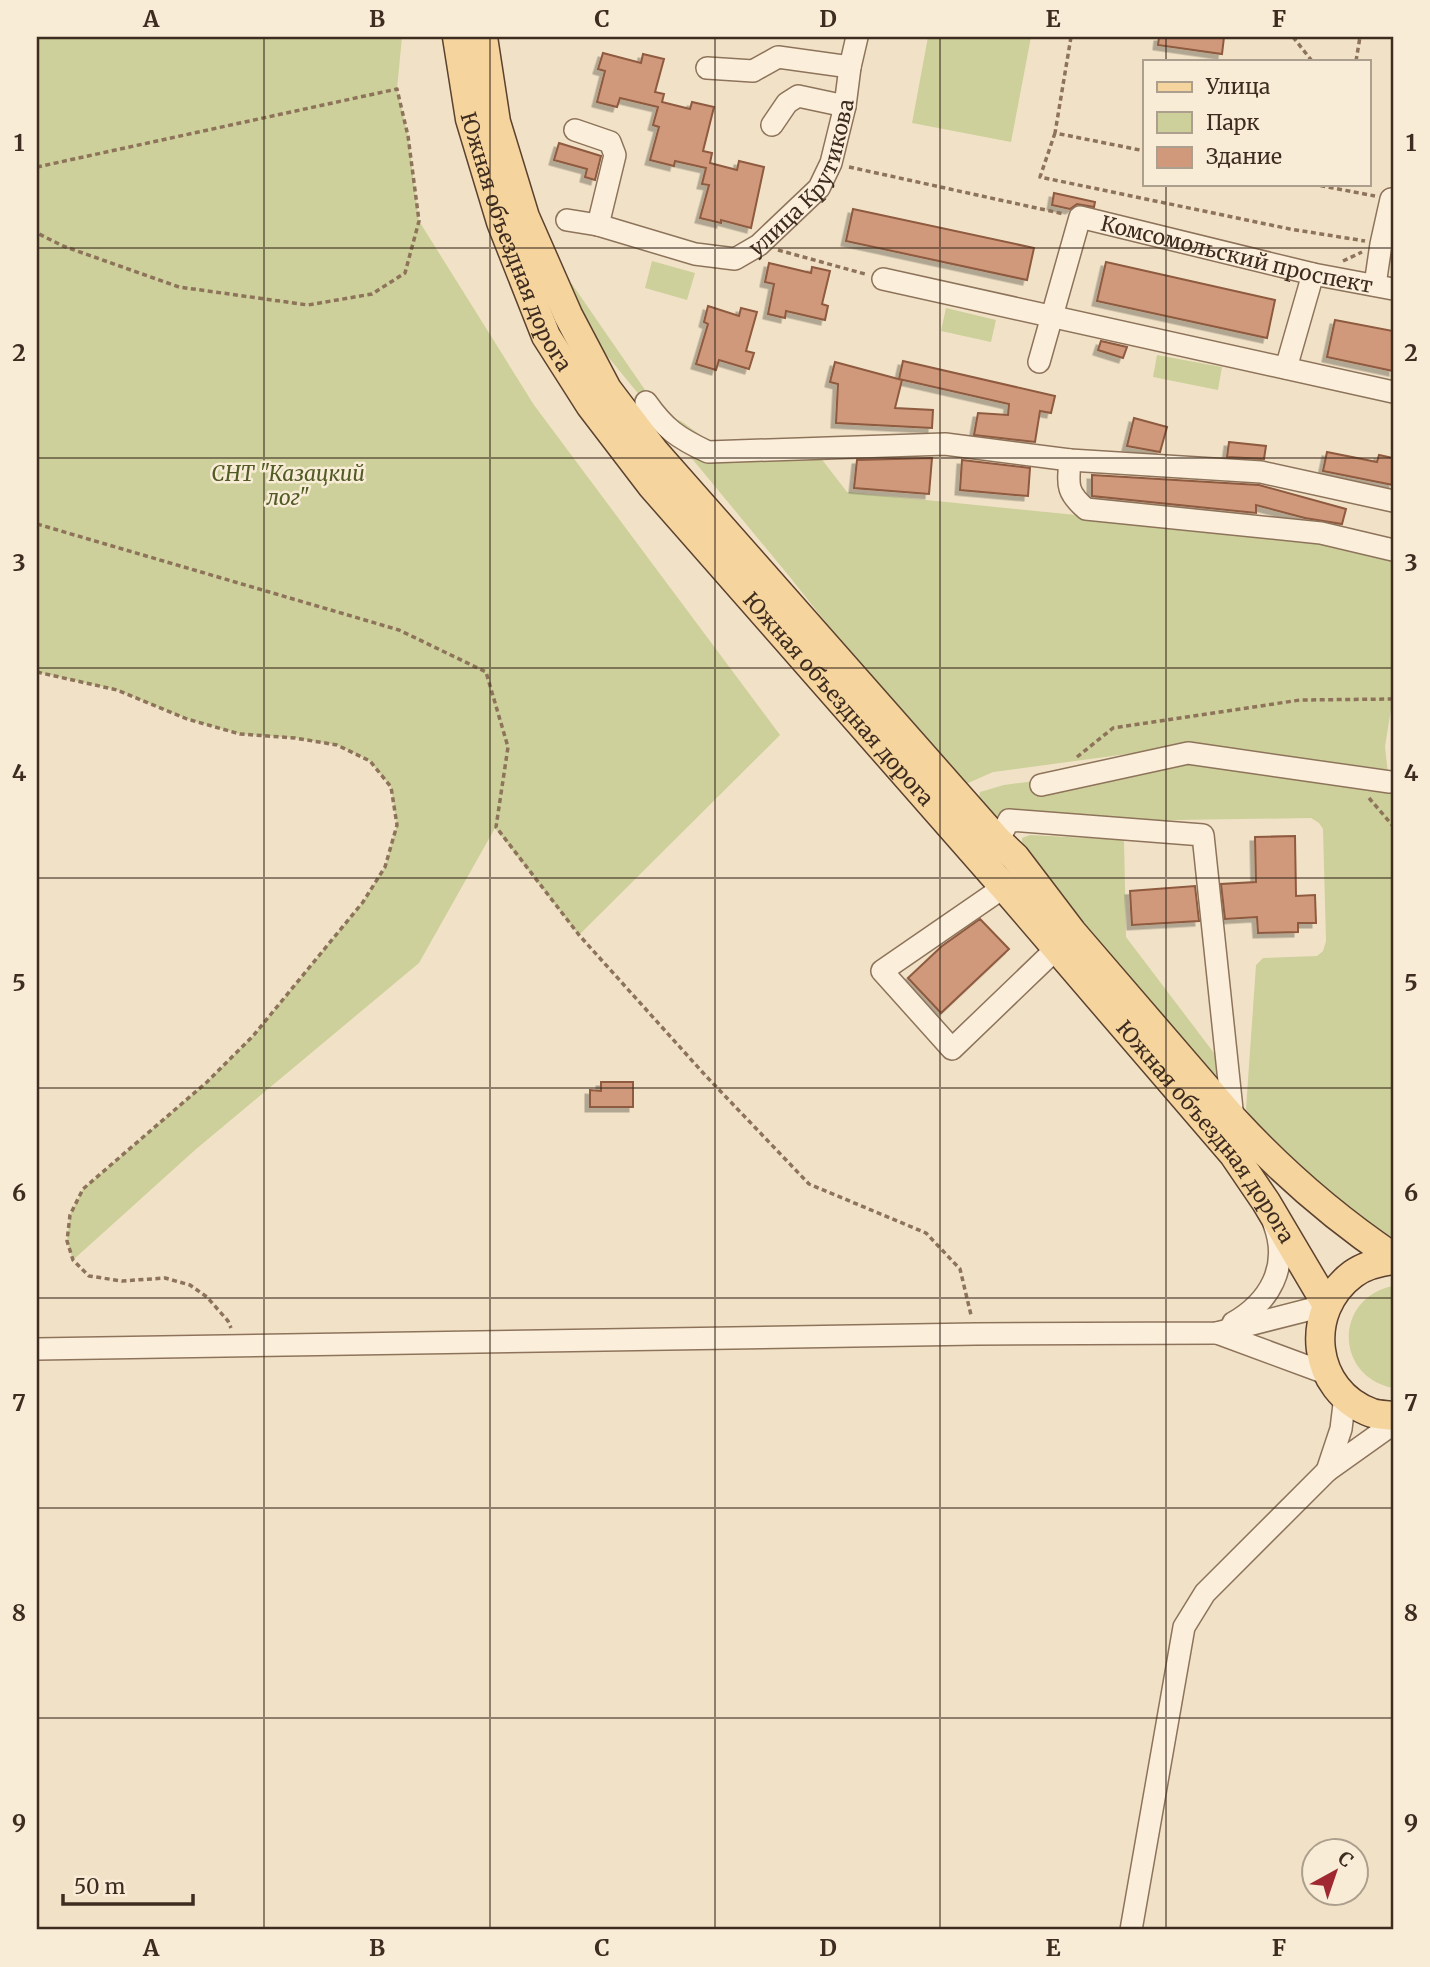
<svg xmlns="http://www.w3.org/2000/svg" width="1430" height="1967" font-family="Merriweather,serif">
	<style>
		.green { fill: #cdd09a }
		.building { fill: #d0997b; stroke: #8e5a3f; stroke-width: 2; filter: url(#shadow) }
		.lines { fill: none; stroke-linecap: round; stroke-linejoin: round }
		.minor-casing { stroke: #8e735b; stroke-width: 24 }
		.major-casing { stroke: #5c412f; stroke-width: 31 }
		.path { stroke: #8e735b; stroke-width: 3.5; stroke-dasharray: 5 3.5; stroke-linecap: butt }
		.minor { stroke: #fbefdb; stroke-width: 21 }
		.major { stroke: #f5d49e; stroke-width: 28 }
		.grid { fill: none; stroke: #3d2c1f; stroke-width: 2; stroke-opacity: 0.55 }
		.labels { text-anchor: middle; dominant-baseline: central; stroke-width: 5; stroke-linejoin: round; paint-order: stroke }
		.street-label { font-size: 21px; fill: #3d2c1f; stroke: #f8ecd7 }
		.park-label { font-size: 21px; font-style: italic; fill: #515b25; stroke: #f8ecd7 }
		.neatline { fill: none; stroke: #3d2c1f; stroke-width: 2.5 }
		.grid-label { font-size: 23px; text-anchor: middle; font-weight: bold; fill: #3d2c1f }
	</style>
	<defs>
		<filter id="shadow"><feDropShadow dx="-4.5" dy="4.5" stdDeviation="0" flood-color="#0004"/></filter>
	</defs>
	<rect width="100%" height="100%" fill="#f1e2c7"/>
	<path class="green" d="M37 37H402L397 89 408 136 419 221 534 405 780 735 579 935 495 828 419 963 195 1150 73 1260 67 1241 70 1215 83 1189 207 1082 253 1036 363 902 385 867 397 825 391 787 370 761 337 745 295 738 240 734 187 719 117 690 37 672Z
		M928 37H1031L1011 142 912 123Z
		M652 261 695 273 687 300 645 288Z
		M567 282 572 284 652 400 668 417 681 421 725 453 820 457 847 492 1303 538 1393 560V696L1385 747 1388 774 1187 746 993 772 957 788 789 576 594 340Z
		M946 308 996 320 991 342 941 331Z
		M1157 355 1222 367 1218 390 1153 377Z
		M1190 760 1393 788V1237L1371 1229 1263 1135 1246 1109 1256 965 1263 958 1317 956 1323 951 1326 941 1323 829 1319 823 1311 818 991 823 978 801 980 792 1004 785Z
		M1030 835 1124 840 1126 937 1217 1057V1082L1023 851 1022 838Z
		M1393 1286V1388C1334 1376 1334 1298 1393 1286Z"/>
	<path class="building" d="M1159 37H1224L1222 54 1158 45Z
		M603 53 641 63 643 54 664 59 655 92 664 94 662 102 690 109 692 102 714 107 703 151 712 153 710 163 737 170 739 161 764 167 751 228 721 220V223L700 218 709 185 702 184 706 168 675 161 674 166 650 160 659 127 653 125 658 107 620 98 617 107 597 102 605 71 598 69Z
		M559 143 601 156 595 180 585 177 587 169 554 160Z
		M1054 193 1095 202 1094 207 1077 204 1070 209 1052 205Z
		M853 209 1034 248 1027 280 846 241Z
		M1106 262 1275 300 1267 338 1097 301Z
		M769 263 811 273 812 267 830 271 822 304 828 306 825 320 786 311 785 318 768 314 774 284 765 282Z
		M708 306 739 316 741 308 757 312 746 351 754 353 749 369 719 360 716 370 696 364 708 324 704 322Z
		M1335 320 1393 331V371L1327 357Z
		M1101 341 1127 347 1123 358 1098 350Z
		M903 361 1055 396 1051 413 1040 411 1035 442 974 435 978 413 1008 415 1009 404 899 379Z
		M835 362 902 380 895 408 933 410 932 428 836 423 838 384 830 382Z
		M1134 418 1167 427 1160 452 1127 446Z
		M1229 442 1266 446 1264 459 1227 457Z
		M1327 452 1377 462 1379 455 1393 458V485L1323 471Z
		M932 458 929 494 854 488 857 460Z
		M962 460 1030 468 1028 496 960 490Z
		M1092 475 1259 485 1346 509 1342 524 1305 518 1256 505V513L1092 496Z
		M1295 836 1296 896 1315 895 1316 923H1298V932L1258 933 1257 917 1225 919 1221 884 1256 882 1255 837Z
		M1195 886 1199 921 1132 925 1130 891Z
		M980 919 1009 949 941 1013 908 978 942 946Z
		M601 1082H633V1107H590V1090L601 1091Z"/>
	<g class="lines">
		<defs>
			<g id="minor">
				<path d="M707 68 753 71 778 57 850 67"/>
				<path d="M772 125 787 103 798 96 845 106"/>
				<path d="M575 130 610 142 615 155 598 225"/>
				<path id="s1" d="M567 220 598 225 695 254 735 259 759 245 819 188 831 163 845 106 850 67 857 37"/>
				<path d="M883 279 1393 392"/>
				<path d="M1375 285 1381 244 1391 199 1393 200"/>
				<path id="s2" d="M1039 362 1080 217 1313 274 1393 289"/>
				<path d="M1286 368 1313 274"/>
				<path d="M646 402C665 429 678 438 708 452L945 444 1070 460 1261 472 1393 501"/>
				<path d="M1070 460C1068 485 1066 492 1086 509L1321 533 1393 550"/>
				<path d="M1041 785 1188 753 1390 782"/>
				<path d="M989 848 998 841 1009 820 1203 835 1233 1119"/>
				<path d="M1004 887 882 971 952 1049 1056 949"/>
				<path d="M1233 1323C1270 1302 1290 1266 1274 1224"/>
				<path d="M1217 1333 1328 1374"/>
				<path d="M37 1349 976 1334 1217 1333 1327 1305"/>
				<path d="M1345 1396 1341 1429 1327 1471 1393 1424"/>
				<path d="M1131 1930 1184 1627 1205 1593 1327 1471"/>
			</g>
			<g id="major">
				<path id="s3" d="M457 37 470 119 501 222 546 336 590 405 652 486 1004 887 1234 1155 1266 1202 1327 1305"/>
				<path d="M483 37 496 122 525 217 568 315 607 389 654 451 998 841 1015 857 1072 932 1233 1119C1281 1171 1335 1218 1393 1257"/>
				<path d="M1393 1260C1379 1262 1365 1265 1353 1274 1303 1311 1311 1391 1372 1413 1378 1415 1387 1415 1393 1416"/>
			</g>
		</defs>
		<use href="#minor" class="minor-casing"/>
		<use href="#major" class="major-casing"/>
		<path class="path" d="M1071 37 1055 133 1145 151
			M1293 37 1312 61
			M1356 61 1360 37
			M1055 133 1040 177 1290 229 1365 241
			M37 167 397 89 408 136 419 221 405 273 372 294 308 305 179 287 63 246 37 233
			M849 167 1064 214
			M1312 184 1375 196
			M778 250 865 274
			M1343 261 1362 252
			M37 524 399 630 486 672 508 747 496 827 579 935 705 1075 809 1184 926 1233 960 1269 971 1315
			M37 672 117 690 187 719 240 734 295 738 337 745 370 761 391 787 397 825 385 867 363 902 253 1036 207 1082 83 1189 70 1215 67 1241 73 1260 89 1276 122 1281 165 1278 190 1285 207 1297 228 1321 231 1328
			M1077 757 1113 728 1300 700 1393 699
			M1369 798 1393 826"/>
		<use href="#minor" class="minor"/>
		<use href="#major" class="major"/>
	</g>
	<path class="grid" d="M264 37V1930M490 37V1930M715 37V1930M940 37V1930M1166 37V61M1166 184V1930M37 248H1393M37 458H1393M37 668H1393M37 878H1393M37 1088H1393M37 1298H1393M37 1508H1393M37 1718H1393"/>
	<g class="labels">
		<g class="street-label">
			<text stroke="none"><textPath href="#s1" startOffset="284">улица Крутикова</textPath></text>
			<text stroke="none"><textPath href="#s3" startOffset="214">Южная объездная дорога</textPath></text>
			<text stroke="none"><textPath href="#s2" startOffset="312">Комсомольский проспект</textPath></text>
			<text stroke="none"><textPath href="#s3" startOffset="780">Южная объездная дорога</textPath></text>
			<text stroke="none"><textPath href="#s3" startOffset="1348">Южная объездная дорога</textPath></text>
		</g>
		<g class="park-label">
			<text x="288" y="473">СНТ "Казацкий<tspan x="288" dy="24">лог"</tspan></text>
		</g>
	</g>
	<rect width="1430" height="1967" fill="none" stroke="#f8ecd7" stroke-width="77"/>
	<rect x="1143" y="60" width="228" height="126" fill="#f8ecd7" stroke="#ad9f8d" stroke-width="2"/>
	<rect x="1157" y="82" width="35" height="10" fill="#f5d49e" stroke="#ad9f8d" stroke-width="2"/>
	<text x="1206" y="94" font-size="21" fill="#3d2c1f">Улица</text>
	<rect x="1157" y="112" width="35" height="21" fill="#cdd09a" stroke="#ad9f8d" stroke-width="2"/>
	<text x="1206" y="130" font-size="21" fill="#3d2c1f">Парк</text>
	<rect x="1157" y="147" width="35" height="21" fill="#d0997b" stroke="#ad9f8d" stroke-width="2"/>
	<text x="1206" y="164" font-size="21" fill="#3d2c1f">Здание</text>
	<g transform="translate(1335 1872) rotate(40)"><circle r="33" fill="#f8ecd7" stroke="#ad9f8d" stroke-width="2"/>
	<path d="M0-5L12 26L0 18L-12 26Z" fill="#a02830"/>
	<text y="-10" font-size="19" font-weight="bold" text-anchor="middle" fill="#3d2c1f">С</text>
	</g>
	<path d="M63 1894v10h130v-10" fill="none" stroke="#3d2c1f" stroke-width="3.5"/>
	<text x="74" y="1894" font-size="21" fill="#3d2c1f" stroke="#f8ecd7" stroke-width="5" paint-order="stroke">50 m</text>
	<rect x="38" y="38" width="1354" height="1890" class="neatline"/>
	<g class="grid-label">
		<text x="151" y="27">A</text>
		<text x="377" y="27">B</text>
		<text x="602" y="27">C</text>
		<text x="828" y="27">D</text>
		<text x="1053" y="27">E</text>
		<text x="1279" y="27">F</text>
		<text x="19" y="151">1</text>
		<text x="1411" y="151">1</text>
		<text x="19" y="361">2</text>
		<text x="1411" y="361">2</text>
		<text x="19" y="571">3</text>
		<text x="1411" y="571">3</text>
		<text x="19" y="781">4</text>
		<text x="1411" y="781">4</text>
		<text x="19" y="991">5</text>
		<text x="1411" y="991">5</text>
		<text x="19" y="1201">6</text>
		<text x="1411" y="1201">6</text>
		<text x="19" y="1411">7</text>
		<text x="1411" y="1411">7</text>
		<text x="19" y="1621">8</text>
		<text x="1411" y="1621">8</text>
		<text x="19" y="1831">9</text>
		<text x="1411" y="1831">9</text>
		<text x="151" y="1956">A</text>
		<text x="377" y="1956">B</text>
		<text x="602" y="1956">C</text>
		<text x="828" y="1956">D</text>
		<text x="1053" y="1956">E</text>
		<text x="1279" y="1956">F</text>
	</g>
</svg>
